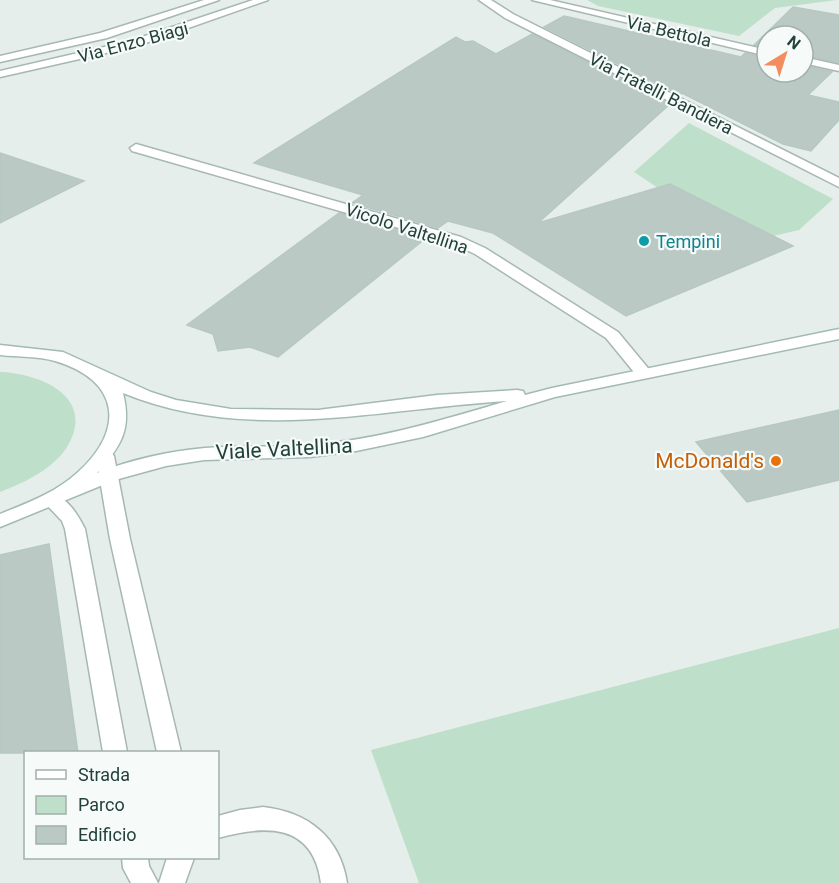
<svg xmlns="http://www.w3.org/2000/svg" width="839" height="883" font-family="Roboto,sans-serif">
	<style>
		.green { fill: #bedfc9 }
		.building { fill: #bac9c4; stroke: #b7c8c2; stroke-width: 1.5 }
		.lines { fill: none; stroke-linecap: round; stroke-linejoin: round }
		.minor-casing { stroke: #a7b7b3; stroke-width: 3 }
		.tertiary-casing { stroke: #a7b7b3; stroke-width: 3 }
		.secondary-casing { stroke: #a3bab3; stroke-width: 3 }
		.minor { fill: #fff; fill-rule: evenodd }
		.tertiary { fill: #fff; fill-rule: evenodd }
		.secondary { fill: #fff; fill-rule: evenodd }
		.culture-dot { fill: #0f9aa8; stroke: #f6faf8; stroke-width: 2 }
		.food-dot { fill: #e8710a; stroke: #f6faf8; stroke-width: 2 }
		.labels { text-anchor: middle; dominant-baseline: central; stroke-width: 4.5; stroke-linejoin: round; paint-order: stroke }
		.far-street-label { font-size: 18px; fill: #23413b; stroke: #f6faf8 }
		.far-culture-label { font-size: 18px; fill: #0d838f; stroke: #f6faf8; text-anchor: start }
		.street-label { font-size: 21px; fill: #23413b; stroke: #f6faf8 }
		.food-label { font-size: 21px; fill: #c56008; stroke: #f6faf8; text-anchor: end }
	</style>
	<rect width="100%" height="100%" fill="#e5eeeb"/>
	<path class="green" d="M587 0H837L775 8 739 36 598 6Z
		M689 123 833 199 799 230 773 236 670 184 658 188 634 172Z
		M0 372C34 373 90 392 72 437 61 466 26 482 0 492Z
		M839 628V883H419L371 750Z"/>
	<path class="building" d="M793 7 839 15V63L803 55V36H767V48L754 45Z
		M564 16 741 57 745 53 767 58V72H803V65L832 72 808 95 839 102V120L811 151 783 144 682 93 680 95 544 27Z
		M532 34 670 104 538 223 670 184 793 246 626 316 493 233 448 221 438 228 352 203 363 195 254 163 456 37 465 42 473 41 496 54Z
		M0 153 84 181 0 223Z
		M339 213 426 238 278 357 250 347 218 351 213 334 187 325Z
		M839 410V480L747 502 696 442Z
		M49 544 78 753H0V555Z"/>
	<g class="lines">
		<defs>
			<path id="minor" d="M479 0H491L513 14 839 178V187L505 18Z
				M532 0H550L767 50V56Z
				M803 57 839 65V71L803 63Z
				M136 144 461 237 485 248 618 332 652 373 644 378 638 377 606 338 475 254 451 243 132 151 130 148Z
				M105 450 111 452 114 456 130 539 181 752H157L110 539 96 456 99 452Z
				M52 494C68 498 78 515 85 529L127 752H103L65 529 62 521 42 500 45 496Z
				M263 807C308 812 340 837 347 883H321C313 822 264 825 218 838V816L240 810Z
				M122 858H148L149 866 158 883H131L123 868Z
				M167 858H194L185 883H159Z"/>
			<path id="tertiary" d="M204 0H219L107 38 0 62V56L100 33Z
				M253 0H268L137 46 0 77V71L130 41Z"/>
			<path id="secondary" d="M839 329V339L555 397 423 437 356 451 310 457 204 460 166 466 115 480 0 527V514C27 503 55 493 77 473 126 430 120 380 55 361 38 356 18 357 0 355V345L63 352 151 392 176 400 231 409 318 410 437 395 517 390 523 391 525 395 552 388ZM123 393C248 444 378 409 507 401 442 420 378 440 310 445 275 448 240 445 205 448 170 451 130 460 97 473 121 446 132 430 123 393Z"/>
		</defs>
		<use href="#minor" class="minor-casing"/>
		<use href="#tertiary" class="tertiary-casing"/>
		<use href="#secondary" class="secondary-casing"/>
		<use href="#minor" class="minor"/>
		<use href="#tertiary" class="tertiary"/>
		<use href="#secondary" class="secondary"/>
	</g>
	<circle class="culture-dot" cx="644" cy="241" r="6"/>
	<circle class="food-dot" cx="776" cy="461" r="6"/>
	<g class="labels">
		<g class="far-street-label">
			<text transform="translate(669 31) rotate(13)">Via Bettola</text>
			<text transform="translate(133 42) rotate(-15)">Via Enzo Biagi</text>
			<text transform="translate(661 93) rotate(27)">Via Fratelli Bandiera</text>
			<text transform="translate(407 228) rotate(18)">Vicolo Valtellina</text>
		</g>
		<g class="far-culture-label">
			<text x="656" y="241">Tempini</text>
		</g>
		<g class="street-label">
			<text transform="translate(284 449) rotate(-3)">Viale Valtellina</text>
		</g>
		<g class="food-label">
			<text x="764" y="461">McDonald's</text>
		</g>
	</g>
	<rect x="24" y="751" width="195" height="108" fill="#f6faf8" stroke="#a2b0ac" stroke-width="1.5"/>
	<rect x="36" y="770" width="30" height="9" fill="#ffffff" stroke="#a2b0ac" stroke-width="1.5"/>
	<text x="78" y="781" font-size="18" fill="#23413b">Strada</text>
	<rect x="36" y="796" width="30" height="18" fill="#bedfc9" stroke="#a2b0ac" stroke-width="1.5"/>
	<text x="78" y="811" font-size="18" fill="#23413b">Parco</text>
	<rect x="36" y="826" width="30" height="18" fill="#bac9c4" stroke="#a2b0ac" stroke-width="1.5"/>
	<text x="78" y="841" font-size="18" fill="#23413b">Edificio</text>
	<g transform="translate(785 54) rotate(38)"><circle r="28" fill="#f6faf8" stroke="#a2b0ac" stroke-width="1.5"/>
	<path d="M0-4.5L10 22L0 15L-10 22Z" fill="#f38c5e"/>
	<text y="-9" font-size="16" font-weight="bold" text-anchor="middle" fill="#23413b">N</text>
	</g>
</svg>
